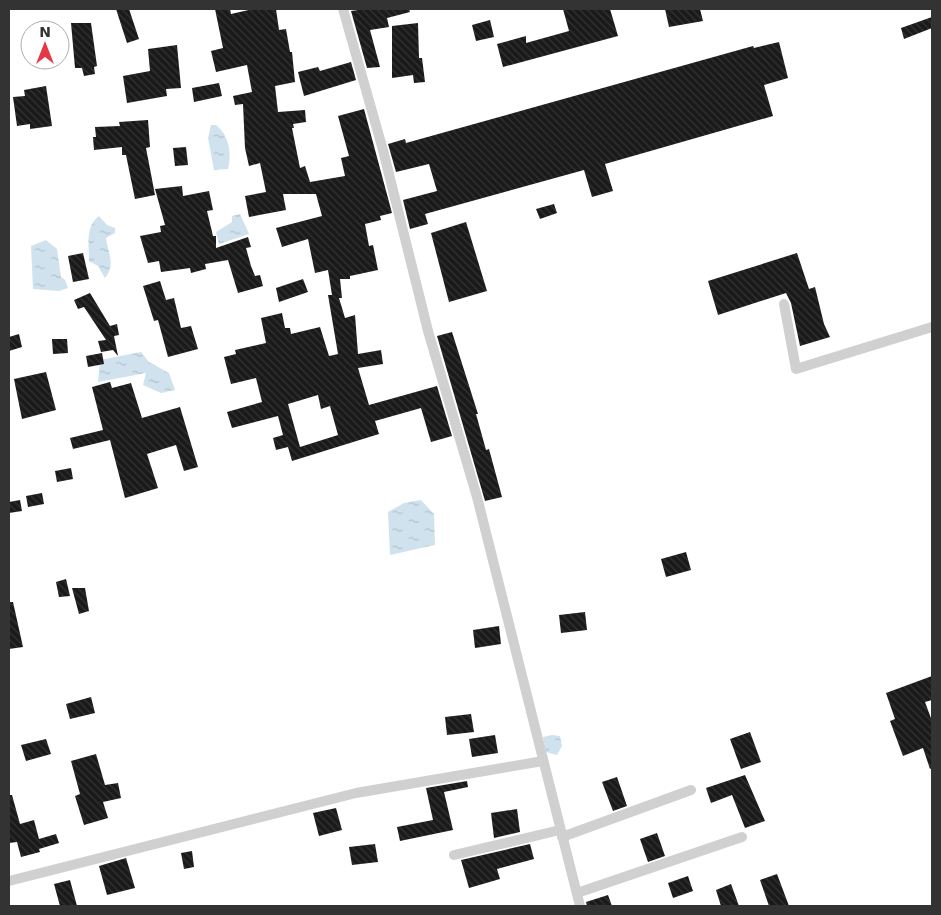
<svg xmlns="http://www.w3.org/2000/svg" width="941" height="915" font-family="'DejaVu Sans',sans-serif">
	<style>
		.water { fill: url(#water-ripples) }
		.building { fill: url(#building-back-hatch); fill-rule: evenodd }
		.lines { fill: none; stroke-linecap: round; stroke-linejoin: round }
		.street { stroke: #d0d0d0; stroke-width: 10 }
	</style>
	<defs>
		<pattern id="water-ripples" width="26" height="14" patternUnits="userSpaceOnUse" patternTransform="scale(1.25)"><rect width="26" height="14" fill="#cfe2ee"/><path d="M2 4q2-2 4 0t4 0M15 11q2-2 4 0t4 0" fill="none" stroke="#b2c2cd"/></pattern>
		<pattern id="building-back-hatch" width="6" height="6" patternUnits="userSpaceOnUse" patternTransform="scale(1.25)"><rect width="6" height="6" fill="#1a1a1a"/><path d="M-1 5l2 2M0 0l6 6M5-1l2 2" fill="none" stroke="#333"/></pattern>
	</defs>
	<rect width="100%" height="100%" fill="#fff"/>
	<path class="water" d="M211 125H216C229 135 232 153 228 169L214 170 208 138Z
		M240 214 249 234 219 244 216 232 232 222V216Z
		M99 216 107 225 115 228V233L106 238C108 253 116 265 105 278L98 266 89 261C89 246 85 226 99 216Z
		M46 240 57 249 61 277 65 280 68 288 59 291 33 289 31 246Z
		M141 352 149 362 169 373 175 390 161 393 143 385 146 373 98 382 100 360Z
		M421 500 434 514 435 545 390 555 388 512 404 503Z
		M552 735 560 736 562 746 557 755 546 752 543 737Z"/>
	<path class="building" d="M116 9H129L139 39 127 43Z
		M215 9H230L231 14 253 9H276L279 30 286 29 290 52H292L295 82 275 86 278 112 305 110 306 122 293 124 294 128H292L300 168 305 166 310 182 345 176 341 158 349 156 338 116 364 109 392 213 380 216 381 220 365 224 369 246 373 245 378 270 350 276V279H340L342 298H339L345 318 355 315 358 354 381 350 383 364 358 368 369 405 437 386 452 436 431 442 421 408 375 421 379 434 292 461 288 447 276 450 273 438 283 435 278 416 232 428 227 412 262 402 256 378 231 384 224 357 236 354 235 350 266 343 261 318 282 313 285 328H290L291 334 320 327 329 356 338 354 328 295H332L328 270 315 273 308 239 282 247 276 228 322 216 316 194H283L286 210 249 217 245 196 266 192 260 163 249 166 245 148 243 104 235 105 233 96 252 92 247 65 216 72 211 51 223 48ZM318 395 321 409 330 406 338 435 300 447 288 404Z
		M365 9H409L410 12 387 18 389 27 370 30 380 67 367 68 351 11Z
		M563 9H610L618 36 503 67 497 44 526 36V43L569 31Z
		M665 9H700L703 21 669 27Z
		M932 17V28L904 39 901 28Z
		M490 20 494 37 476 41 472 25Z
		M71 23H91L97 66 94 67 95 74 84 76 82 68H75Z
		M418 23 419 58H422L425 82 414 83 413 75 392 78V26Z
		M779 42 788 78 764 85 773 116 605 164 613 191 592 197 584 170 425 214 428 224 410 229 403 200 437 191 429 164 396 172 388 144 405 139 406 143 753 46 754 48Z
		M177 45 181 88 166 89 167 96 127 103 123 76 150 71 148 49Z
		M351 62 356 80 304 96 298 72 318 67 320 71Z
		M219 83 222 96 194 102 192 88Z
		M46 86 52 126 30 129V124L17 126 13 97 25 96 24 90Z
		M148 120 150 147 146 148 155 195 135 199 126 155H122V147L94 150 93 137H96L95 127 120 126 119 122Z
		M186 147 188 165 175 166 173 148Z
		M182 186 183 196 209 191 213 210 207 211 213 236H216V248L248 237 251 247 246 248 251 266 255 276 260 275 263 286 238 293 228 260 205 264 206 269 191 273 190 268 161 272 159 261 148 263 140 236 161 232 160 226 165 225 155 189Z
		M554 204 557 213 540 219 536 209Z
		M466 222 487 291 449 302 431 233Z
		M83 253 89 279 73 282 68 256Z
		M797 253 809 289 815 287 824 324 830 337 800 346 791 303 786 293 718 315 708 281Z
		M303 279 308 292 279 302 276 288Z
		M160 281 166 300 174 298 181 328 191 326 198 349 168 357 158 320 154 321 143 286Z
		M90 293 110 326 117 324 119 335 114 336 118 356 113 350 101 352 98 341 106 340 84 307 78 309 74 300Z
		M452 332 478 414H476L486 450 489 449 502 497 485 501 437 336Z
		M19 334 22 347 9 351V337Z
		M52 339H67L68 353 53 354Z
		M102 353 104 364 88 367 86 356Z
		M46 372 56 410 22 419 14 379Z
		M110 382 112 388 131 383 142 418 180 407 198 467 184 471 176 445 147 454 158 488 125 498 110 440 73 449 70 438 103 430 92 387Z
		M71 468 73 479 57 482 55 471Z
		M42 493 44 504 28 507 26 496Z
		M20 500 22 511 9 513V502Z
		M686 552 691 570 666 577 661 559Z
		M66 579 70 596 59 597 56 582Z
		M72 588H85L89 611 79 614Z
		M9 602H13L23 647 9 649Z
		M585 612 587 630 561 633 559 615Z
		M499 626 501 644 475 648 473 630Z
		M932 676V700L925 702 932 721V768L930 769 923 748 903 756 890 721 895 719 886 693Z
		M91 697 95 713 70 719 66 704Z
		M471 714 474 732 447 735 445 717Z
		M750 732 761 762 741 769 730 739Z
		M495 735 498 753 472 757 469 739Z
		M46 739 51 754 26 761 21 745Z
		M96 754 105 785 118 783 121 798 103 802 108 818 84 825 75 796 80 794 71 761Z
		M745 775 765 821 745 828 732 795 711 803 706 788Z
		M617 777 627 806 613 811 602 782Z
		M467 781 468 787 444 792 453 830 400 841 397 827 433 820 426 788Z
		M9 795H12L20 824 34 820 39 839 56 834 59 843 39 849 40 852 21 857 17 842 9 843Z
		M336 808 342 830 319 836 313 813Z
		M517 809 520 832 494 838 491 813Z
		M657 833 665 856 648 862 640 839Z
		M375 844 378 862 352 865 349 847Z
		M530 844 534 859 497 869 500 879 469 888 461 860Z
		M192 851 194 867 184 869 181 853Z
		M126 858 135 888 107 895 99 866Z
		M777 874 789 906H769L760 880Z
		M688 876 693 891 673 898 668 883Z
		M70 880 77 906H60L54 884Z
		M731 884 739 906H721L716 890Z
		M608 895 612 906H587L586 902Z"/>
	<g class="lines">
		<path class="street" d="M343 9 383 150 428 331 477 497 580 906
			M784 304 796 369 932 327
			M562 837 691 790
			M454 855 560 830
			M9 881 356 793 543 761
			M577 893 742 837"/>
	</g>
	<rect width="941" height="915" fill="none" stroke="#333333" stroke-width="20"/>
	<g transform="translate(45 45)"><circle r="24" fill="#ffffff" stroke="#adadad"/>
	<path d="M0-4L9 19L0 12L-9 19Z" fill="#e63946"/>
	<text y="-8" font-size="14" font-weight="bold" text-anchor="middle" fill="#333333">N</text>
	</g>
</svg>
